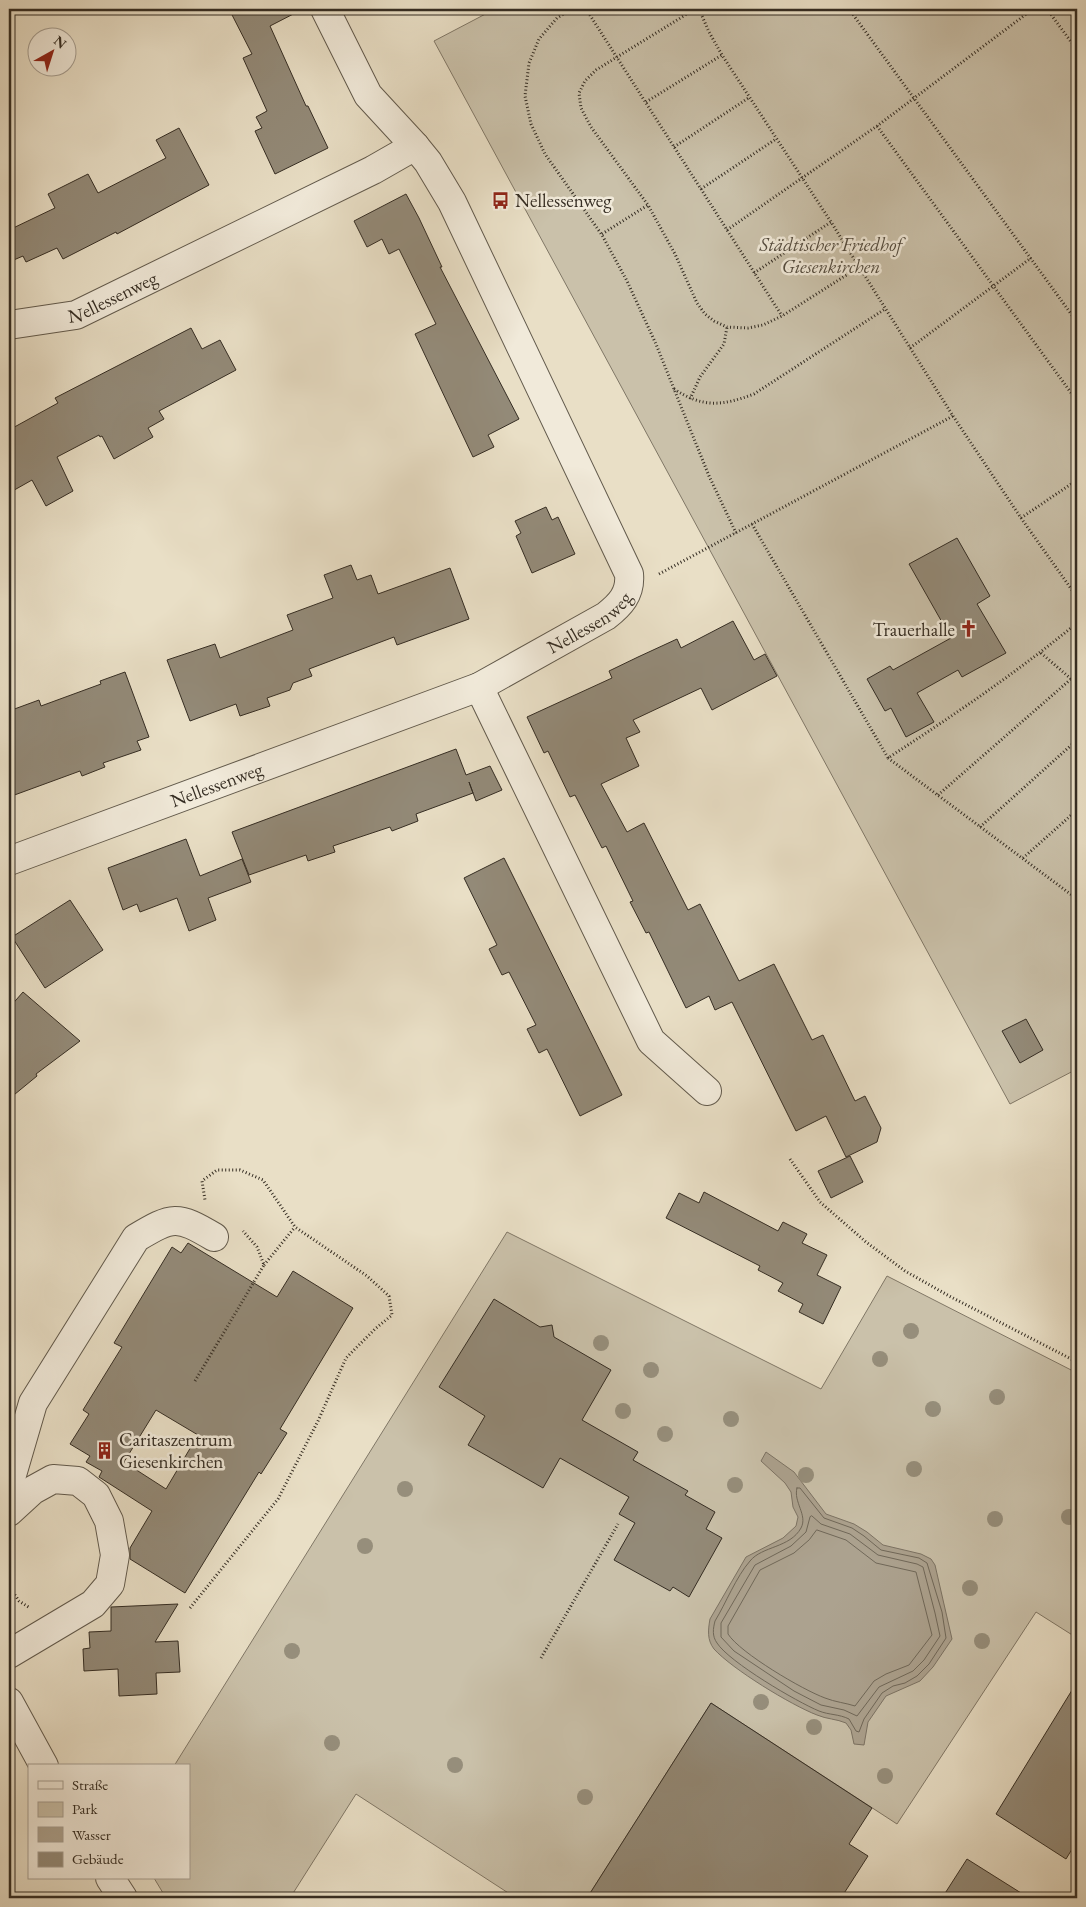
<svg xmlns="http://www.w3.org/2000/svg" width="1086" height="1907" font-family="'EB Garamond',serif">
	<style>
		.green { fill: #cac1aa; stroke: #807766 }
		.water { fill: #aca28f; stroke: #7c7364 }
		.lines { fill: none; stroke-linecap: round; stroke-linejoin: round }
		.shore { stroke: #706859; stroke-width: 1 }
		.building { fill: #938a78; stroke: #352d23; fill-rule: evenodd }
		.minor-casing { stroke: #625a4c; stroke-width: 30 }
		.path { stroke: #352d23; stroke-width: 3; stroke-dasharray: 1 2.5; stroke-linecap: butt }
		.minor { stroke: #f1eada; stroke-width: 28 }
		.tree { fill: #968e7b }
		.labels { text-anchor: middle; dominant-baseline: central; stroke-width: 5; stroke-linejoin: round; paint-order: stroke }
		.poi-label { font-size: 19px; fill: #352d23; stroke: #f1eada; text-anchor: start }
		.park-label { font-size: 19px; font-style: italic; fill: #534b3e; stroke: #f1eada }
		.street-label { font-size: 19px; fill: #352d23; stroke: #f1eada }
	</style>
	<rect width="100%" height="100%" fill="#e9dfc6"/>
	<filter id="stains"><feTurbulence type="fractalNoise" baseFrequency=".004" numOctaves="4"/><feColorMatrix values="0 0 0 0 .2 0 0 0 0 .09 0 0 0 0 .02 0 0 0 .5 -.17"/></filter>
	<radialGradient id="worn" r=".72"><stop offset=".6" stop-color="#630" stop-opacity="0"/><stop offset="1" stop-color="#630" stop-opacity=".3"/></radialGradient>
	<path class="green" d="M495 9H1077V1069L1010 1104 434 41Z
		M507 1232 821 1389 887 1276 1077 1373V1638L1036 1612 897 1824 711 1703 587 1898 578 1894 575 1898H516L356 1794 290 1898H166L154 1878H189V1766H174Z"/>
	<path class="water" d="M766 1452 794 1472 826 1514 854 1524 867 1532 883 1545 921 1554 931 1559 935 1565 952 1639 933 1667 920 1681 886 1696 868 1722 864 1745 854 1744 851 1730 846 1723C837 1719 826 1719 817 1715 791 1705 732 1669 714 1649 707 1640 708 1630 710 1619L746 1557 783 1538 796 1526 798 1517 793 1507 791 1492 785 1483 761 1461Z"/>
	<g class="lines">
		<path class="shore" d="M797 1488H800L824 1518 852 1528 864 1536 881 1550 919 1558 927 1563 942 1612 946 1638 929 1664 917 1676 905 1683 893 1686 882 1693 864 1719 859 1732 856 1731 849 1719C839 1714 829 1715 819 1711 797 1702 729 1662 717 1643 712 1636 713 1629 715 1621 726 1603 736 1577 750 1561 762 1546 790 1548 801 1528 808 1515 793 1502 797 1488Z
			M812 1516 821 1524 850 1534 878 1555 917 1564 923 1567 935 1613 940 1636 924 1660 913 1671 879 1687 857 1716 844 1710 821 1705 794 1691 734 1651 721 1637V1623L755 1565 791 1546 806 1532 810 1517Z
			M817 1530 846 1540 876 1563 916 1572 932 1635 909 1665 886 1674 874 1681 855 1706C846 1703 835 1702 825 1698 803 1690 740 1653 728 1634V1626L760 1570 794 1553 809 1540Z"/>
	</g>
	<path class="building" d="M229 9H303L270 26 306 106H308L328 148 275 174 255 131 262 128 256 117 267 111 243 58 252 54Z
		M179 128 209 185 117 234 116 232 63 259 57 248 26 262 23 256 9 262V230L55 208 48 194 88 174 98 193 166 158 156 140Z
		M406 194 419 218 442 267H440L519 419 488 435 494 447 473 457 415 334 436 324 399 249 389 254 382 239 367 247 354 221Z
		M191 328 202 349 220 340 236 370 159 411 164 419 148 428 153 437 114 459 102 436 100 437 99 435 57 457 73 491 46 506 32 480 9 493V430L58 403 55 398Z
		M546 507 552 520 558 517 575 554 532 573 516 536 521 533 515 521Z
		M957 538 990 596 977 604 1006 653 962 677 958 670 917 693 934 722 906 737 891 708 885 711 867 679 890 666 893 670 951 638 909 564Z
		M351 565 357 580 371 575 378 594 450 568 469 619 397 645 394 637 309 669 312 676 293 683 290 690 267 698 270 706 240 716 236 704 190 721 167 660 215 644 220 658 293 630 287 615 333 598 324 575Z
		M733 621 754 660 765 654 777 676 712 710 701 688 633 720 640 732 626 738 639 766 601 784 627 832 644 823 688 910 700 904 739 981 774 964 812 1040 823 1035 855 1101 865 1096 881 1128 877 1142 846 1157 826 1116 796 1131 732 1002 715 1010 709 996 686 1008 649 932 646 933 630 902 633 901 606 846 602 848 575 795 570 797 548 751 544 753 527 717 612 678 609 671 638 657 677 639 681 648Z
		M125 672 149 737 137 741 141 750 103 763 105 767 82 776 80 771 9 797V711L39 700 41 706 101 684 100 681Z
		M456 749 466 775 490 766 502 790 476 801 469 782 473 793 416 814 418 821 392 831 390 827 333 846 335 852 308 861 306 855 249 875 232 832Z
		M186 839 200 876 242 859 251 882 208 898 216 920 189 931 177 898 140 912 137 904 123 910 108 868Z
		M504 858 622 1095 580 1116 547 1049 539 1053 527 1029 536 1025 509 972 502 975 489 949 497 945 464 878Z
		M70 900 103 950 45 988 12 937Z
		M23 992 80 1041 36 1074 37 1076 9 1099V1008Z
		M1026 1019 1043 1050 1020 1063 1002 1031Z
		M850 1156 863 1182 831 1198 818 1171Z
		M704 1192 778 1231 783 1222 807 1234 802 1243 827 1255 817 1275 841 1287 823 1324 799 1312 803 1304 778 1291 783 1283 758 1270 760 1266 666 1218 679 1193 699 1203Z
		M188 1243 277 1297 293 1271 353 1308 280 1429 287 1433 261 1474 259 1472 185 1593 130 1559V1548L152 1511 99 1477 102 1471 86 1462 90 1456 70 1444 89 1414 83 1410 122 1347 114 1343 172 1247 181 1253ZM156 1410 198 1435 166 1489 124 1462Z
		M494 1299 540 1327 552 1325 554 1337 611 1370 582 1420 638 1452 633 1460 688 1491 685 1495 715 1512 706 1529 722 1538 689 1597 673 1587 670 1591 614 1560 635 1523 619 1514 629 1497 560 1458 543 1488 468 1445 485 1416 439 1387Z
		M178 1604 155 1642 178 1641 180 1672 156 1673 157 1694 119 1696 118 1669 84 1671 83 1649 90 1648 89 1632 111 1631V1607Z
		M1077 1682V1841L1066 1859 996 1814Z
		M711 1703 872 1808 849 1844 868 1856 841 1898H587Z
		M967 1859 1029 1898H942Z"/>
	<g class="lines">
		<defs>
			<g id="minor">
				<path id="s1" d="M9 325 76 315 373 170 415 146"/>
				<path d="M479 687 651 1041 707 1091"/>
				<path id="s2" d="M9 861 479 687 606 616C620 605 631 594 629 574L452 202 428 162 415 146 368 95 325 9"/>
				<path d="M9 1485 33 1403 136 1238C173 1216 177 1215 214 1237"/>
				<path d="M9 1512 33 1490 53 1479 78 1481 96 1495 109 1521 115 1555 110 1584 93 1604 9 1654"/>
				<path d="M9 1702 44 1766"/>
				<path d="M110 1878 123 1898"/>
			</g>
		</defs>
		<use href="#minor" class="minor-casing"/>
		<path class="path" d="M572 9 557 18 539 39 529 63 525 96 531 124 545 154 602 235 627 281 656 344 709 476 736 533
			M586 9 782 316
			M695 9 596 70 585 81 579 93 581 108 591 127 648 205 675 254 697 303 705 314 714 321 727 327 748 328 763 325 782 316 859 267
			M849 9 1077 322
			M1047 9 1077 50
			M646 102 722 55
			M877 126 1077 401
			M674 147 750 97
			M701 189 776 139
			M727 230 877 126 1033 9
			M602 234 648 205
			M754 273 831 222
			M910 348 1031 258
			M674 389C703 408 722 406 754 394L885 309
			M690 399 700 377 724 344 727 327
			M953 416 1021 518 1077 597
			M1021 518 1077 480
			M752 524 888 758C954 715 1016 673 1077 623
			M659 574 953 416 831 222 722 55 709 32 699 9
			M1041 653 1077 684
			M888 758 1077 899
			M938 795 1071 679
			M980 827 1077 740
			M1023 858 1077 810
			M790 1159 820 1202 866 1242 905 1271 951 1297 1077 1362
			M264 1265 295 1227
			M195 1381 264 1265 257 1247 243 1231
			M9 1586 19 1601 30 1608
			M190 1608 278 1499 318 1421 346 1358 375 1329 392 1315 389 1296 367 1276 295 1227 263 1180 240 1170H217L202 1181 205 1200
			M541 1658 618 1524"/>
		<use href="#minor" class="minor"/>
	</g>
	<g class="tree">
		<circle cx="911" cy="1331" r="8"/>
		<circle cx="601" cy="1343" r="8"/>
		<circle cx="880" cy="1359" r="8"/>
		<circle cx="651" cy="1370" r="8"/>
		<circle cx="997" cy="1397" r="8"/>
		<circle cx="933" cy="1409" r="8"/>
		<circle cx="623" cy="1411" r="8"/>
		<circle cx="731" cy="1419" r="8"/>
		<circle cx="665" cy="1434" r="8"/>
		<circle cx="914" cy="1469" r="8"/>
		<circle cx="806" cy="1475" r="8"/>
		<circle cx="735" cy="1485" r="8"/>
		<circle cx="405" cy="1489" r="8"/>
		<circle cx="1069" cy="1517" r="8"/>
		<circle cx="995" cy="1519" r="8"/>
		<circle cx="365" cy="1546" r="8"/>
		<circle cx="970" cy="1588" r="8"/>
		<circle cx="982" cy="1641" r="8"/>
		<circle cx="292" cy="1651" r="8"/>
		<circle cx="761" cy="1702" r="8"/>
		<circle cx="814" cy="1727" r="8"/>
		<circle cx="332" cy="1743" r="8"/>
		<circle cx="455" cy="1765" r="8"/>
		<circle cx="885" cy="1776" r="8"/>
		<circle cx="585" cy="1797" r="8"/>
	</g>
	<defs>
		<symbol id="bus-bare" viewBox="-9 -9 18 18"><path d="M-5-6H5V4H4V6H2V4H-2V6H-4V4H-5ZM-3.5-4V0h7V-4ZM-3.5 1.2v1.5H-2V1.2ZM2 1.2v1.5H3.5V1.2Z" fill="#8f2418" stroke="#f1eada" stroke-width="2.5" paint-order="stroke"/></symbol>
		<symbol id="church-bare" viewBox="-9 -9 18 18"><path d="M-1.2-6h2.4v3.5h3.3v2.4h-3.3V6h-2.4V-.1h-3.3v-2.4h3.3Z" fill="#8f2418" stroke="#f1eada" stroke-width="2.5" paint-order="stroke"/></symbol>
		<symbol id="building-bare" viewBox="-9 -9 18 18"><path d="M-4-6H4V6H1V3H-1V6H-4ZM-2.5-4.3h1.7v1.8h-1.7ZM.8-4.3h1.7v1.8H.8ZM-2.5-1h1.7V.8h-1.7ZM.8-1h1.7V.8H.8Z" fill="#8f2418" stroke="#f1eada" stroke-width="2.5" paint-order="stroke"/></symbol>
	</defs>
	<g fill-rule="evenodd">
		<use href="#bus-bare" x="488" y="188" width="25" height="25"/>
		<use href="#church-bare" x="956" y="616" width="25" height="25"/>
		<use href="#building-bare" x="92" y="1438" width="25" height="25"/>
	</g>
	<g class="labels">
		<g class="poi-label">
			<text x="515" y="200">Nellessenweg</text>
			<text x="955" y="629" text-anchor="end">Trauerhalle</text>
			<text x="119" y="1439">Caritaszentrum<tspan x="119" dy="22">Giesenkirchen</tspan></text>
		</g>
		<g class="park-label">
			<text x="831" y="244">Städtischer Friedhof<tspan x="831" dy="22">Giesenkirchen</tspan></text>
		</g>
		<g class="street-label">
			<text stroke="none"><textPath href="#s1" startOffset="108">Nellessenweg</textPath></text>
			<text stroke="none"><textPath href="#s2" startOffset="629">Nellessenweg</textPath></text>
			<text stroke="none"><textPath href="#s2" startOffset="221">Nellessenweg</textPath></text>
		</g>
	</g>
	<rect width="1086" height="1907" fill="none" stroke="#e9dfc6" stroke-width="30"/>
	<rect x="10" y="10" width="1066" height="1887" fill="none" stroke="#352d23" stroke-width="2.5"/>
	<rect x="15" y="15" width="1056" height="1877" fill="none" stroke="#352d23"/>
	<rect x="28" y="1764" width="162" height="115" fill="#f1eada" stroke="#a69e91"/>
	<rect x="38" y="1781" width="25" height="8" fill="#f1eada" stroke="#a69e91"/>
	<text x="72" y="1790" font-size="15" fill="#352d23">Straße</text>
	<rect x="38" y="1802" width="25" height="15" fill="#cac1aa" stroke="#a69e91"/>
	<text x="72" y="1814" font-size="15" fill="#352d23">Park</text>
	<rect x="38" y="1827" width="25" height="15" fill="#aca28f" stroke="#a69e91"/>
	<text x="72" y="1840" font-size="15" fill="#352d23">Wasser</text>
	<rect x="38" y="1852" width="25" height="15" fill="#938a78" stroke="#a69e91"/>
	<text x="72" y="1864" font-size="15" fill="#352d23">Gebäude</text>
	<g transform="translate(52 52) rotate(39)"><circle r="24" fill="#f1eada" stroke="#a69e91"/>
	<path d="M0-4L9 19L0 12L-9 19Z" fill="#8f2418"/>
	<text y="-8" font-size="14" font-weight="bold" text-anchor="middle" fill="#352d23">N</text>
	</g>
	<rect width="100%" height="100%" filter="url(#stains)"/>
	<rect width="100%" height="100%" fill="url(#worn)"/>
</svg>
